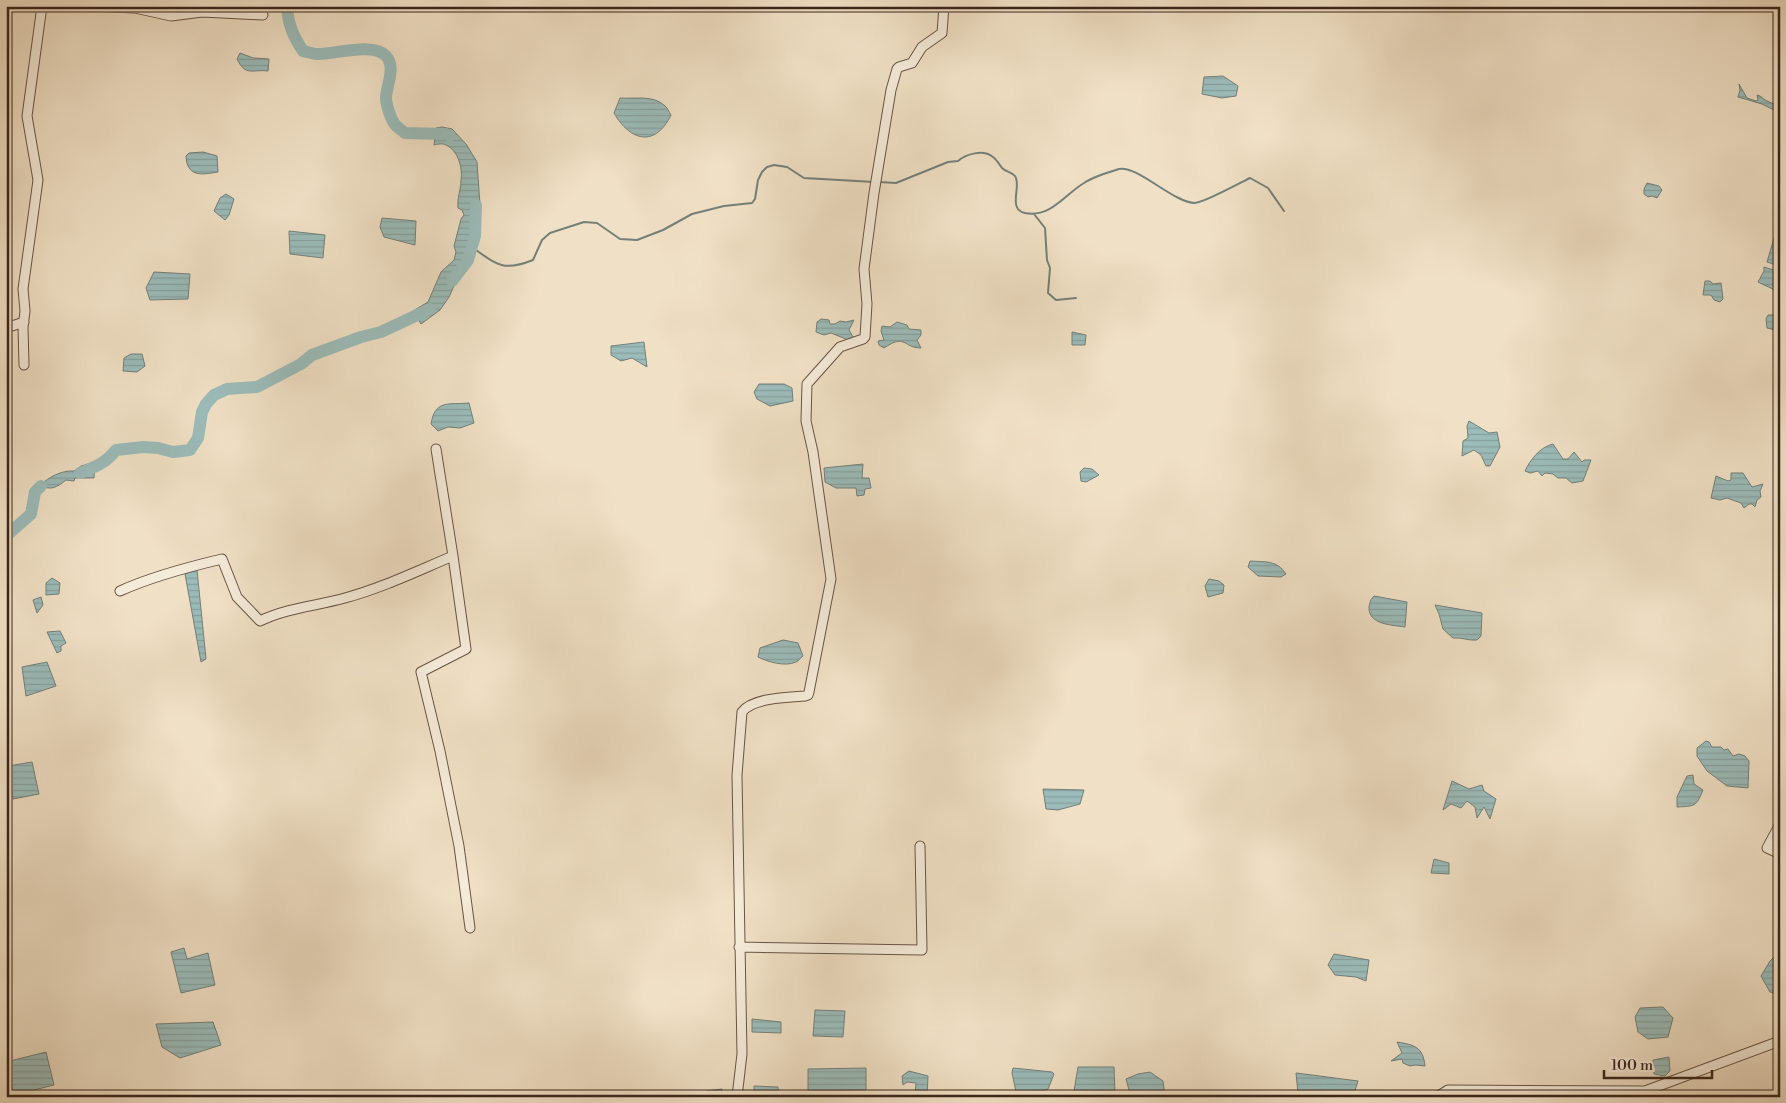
<svg xmlns="http://www.w3.org/2000/svg" width="1786" height="1103" font-family="'Libre Bodoni',serif">
	<style>
		.water { fill: url(#water-rules); stroke: #74807a }
		.lines { fill: none; stroke-linecap: round; stroke-linejoin: round }
		.stream { stroke: #74807a; stroke-width: 2 }
		.river { stroke: #9bbcba; stroke-width: 12 }
		.minor-casing { stroke: #685446; stroke-width: 11 }
		.minor { stroke: #f5ebd9; stroke-width: 9 }
	</style>
	<defs>
		<pattern id="water-rules" width="6" height="5" patternUnits="userSpaceOnUse" patternTransform="scale(1.25)"><rect width="6" height="5" fill="#9bbcba"/><path d="M0 2.5h6" fill="none" stroke="#86a19f"/></pattern>
	</defs>
	<rect width="100%" height="100%" fill="#f0e0c5"/>
	<filter id="stains"><feTurbulence type="fractalNoise" baseFrequency=".004" numOctaves="4"/><feColorMatrix values="0 0 0 0 .2 0 0 0 0 .09 0 0 0 0 .02 0 0 0 .5 -.17"/></filter>
	<radialGradient id="worn" r=".72"><stop offset=".6" stop-color="#630" stop-opacity="0"/><stop offset="1" stop-color="#630" stop-opacity=".3"/></radialGradient>
	<path class="water" d="M240 53 253 58 269 59 268 71C252 69 246 77 237 59Z
		M1223 76 1238 86 1236 96 1222 98 1202 94 1204 77Z
		M1739 84 1747 98 1756 101 1758 100 1757 95 1760 96 1765 100 1780 107V113L1762 104 1738 97 1740 90Z
		M620 98C634 99 653 95 664 105 667 107 669 112 671 115 655 148 630 141 614 113Z
		M442 127 452 129 466 144 477 162 480 205 479 216 474 225 473 237 467 257 449 297 440 310 421 324 413 311 428 302 441 272 454 260 456 252 454 246 461 219 464 215 462 210 458 208C457 197 461 190 461 180 463 168 458 150 446 145 443 143 437 144 434 145L436 128Z
		M203 152 217 156 218 172C201 175 187 177 186 156L189 153Z
		M1647 183 1659 186 1662 190 1657 198 1652 196 1648 197 1644 194V189Z
		M226 194 234 199 229 215 225 220 214 211 220 198Z
		M382 218 416 221 415 245 384 237 380 227Z
		M1777 228 1780 229V266L1767 262Z
		M289 231 325 235 323 258 290 254Z
		M1764 267 1780 272V284L1777 285 1775 290 1758 282 1764 271Z
		M154 272 190 274 188 299 150 300 146 288Z
		M1705 281H1710L1713 284 1721 283 1723 299 1720 302 1714 300 1711 295H1703Z
		M1768 315H1776L1777 322 1775 330 1767 328 1766 319Z
		M821 319 829 320 830 324H835L840 321 846 322 854 320 849 330 853 337 851 341 831 333 824 335 816 332 817 322Z
		M897 322 907 325 909 329 921 330V335L917 340 921 348C903 348 906 333 884 348L879 345 878 341 884 340 881 331 882 326 890 327Z
		M1072 332 1086 335 1085 345H1072Z
		M644 342 647 367 632 358 621 361 611 355V346Z
		M131 354H142L145 366 137 372 123 371 124 358Z
		M759 384H784L792 388 793 401 770 406 757 399 754 392Z
		M469 403 474 423 460 428 448 427 438 431 431 424C435 399 449 405 469 403Z
		M1469 421 1489 433 1497 432 1500 447 1490 466H1486L1481 455 1474 450 1462 456 1463 441 1468 438 1467 426Z
		M1553 444 1563 459H1568L1574 452 1582 462 1584 460H1591L1583 481 1572 483 1566 478H1558L1553 474 1545 473 1542 476 1538 471 1530 473 1525 471C1530 460 1540 447 1553 444Z
		M95 462 94 478H75L74 481 66 480C56 488 52 490 40 486L34 497 32 518 6 540V533L22 520 30 509 31 494C42 482 57 470 74 471L81 466Z
		M863 464 862 478H869L871 488 865 489 864 495 857 496 856 488H836L825 482 824 468Z
		M1084 468 1092 469 1099 475 1086 482 1081 481 1080 472Z
		M1731 473H1743L1752 487 1763 484 1760 491 1761 497 1757 500 1755 507 1752 504H1749L1744 508 1741 503 1727 498 1720 500 1711 498 1716 476 1728 481 1731 480Z
		M1250 561C1265 562 1277 560 1286 574L1281 577 1258 576 1248 567Z
		M197 570 206 659 201 662 185 574Z
		M52 578 60 583 59 594 46 595V583Z
		M1209 579 1219 581 1224 585 1223 593 1208 597 1205 586Z
		M1374 596 1407 602 1405 627C1393 625 1368 625 1369 607 1370 602 1370 600 1374 596Z
		M41 597 43 605 37 613 33 600Z
		M1435 605 1482 613 1481 636 1477 640C1468 641 1462 637 1453 638L1443 629 1439 614Z
		M60 631 66 643 61 646V651L57 653 47 632Z
		M783 640 798 643 803 656C800 658 799 661 796 662 785 667 768 662 758 657L760 648Z
		M47 662 56 686 26 696 22 667Z
		M1706 741 1709 742 1712 747H1721L1724 750 1728 749 1733 756 1739 754 1745 756 1749 761 1748 788 1727 786 1707 771 1697 756V748Z
		M32 762 39 794 13 799 8 766Z
		M1693 775 1694 784 1703 790C1696 807 1695 806 1677 807V797L1687 776Z
		M1452 781 1469 789 1482 785 1484 791 1496 799 1490 819 1484 807 1477 818 1475 807 1467 801 1461 808 1451 804 1443 810Z
		M1043 789 1084 790 1080 804 1058 810 1046 809Z
		M1434 859 1449 863V874L1431 873Z
		M184 948 187 959 208 953 215 985 181 993 171 952Z
		M1780 951V995L1770 992 1761 976 1770 961Z
		M1334 954 1369 960 1366 981 1356 977 1335 975 1328 965Z
		M1663 1007 1673 1018 1668 1037 1648 1039 1638 1032 1635 1017 1640 1008Z
		M815 1010 845 1011 843 1037 813 1036Z
		M752 1019 781 1022V1033L752 1032Z
		M213 1022 221 1045 180 1058 162 1047 156 1024Z
		M1397 1042C1415 1045 1423 1047 1425 1066L1415 1065 1410 1066 1403 1063 1402 1059 1391 1061 1402 1053Z
		M46 1052 54 1085 6 1097V1062Z
		M1669 1057 1670 1071 1665 1076 1654 1074 1653 1060Z
		M1078 1067H1114L1115 1094 1073 1097Z
		M866 1068V1090L808 1091V1069Z
		M1013 1068 1052 1072 1054 1074 1048 1089 1023 1097 1016 1092 1012 1073Z
		M909 1071 928 1076 927 1097 915 1096 916 1083 907 1082 903 1085 902 1076Z
		M1150 1072 1163 1081 1165 1097H1131L1126 1079 1138 1074Z
		M1296 1073 1358 1081 1353 1097H1297L1298 1093Z
		M754 1086 778 1087 779 1096 754 1094Z
		M722 1089V1097H706V1091Z"/>
	<g class="lines">
		<path class="stream" d="M879 182 896 183 948 162 958 161C966 154 983 149 993 157 997 160 999 164 1002 168 1006 172 1012 172 1015 176 1022 186 1007 209 1025 213 1051 218 1064 195 1084 183 1093 177 1109 172 1119 169 1137 165 1174 203 1195 203 1203 203 1240 183 1250 178L1268 188 1284 211
			M1034 214 1045 228 1047 260 1050 268 1048 293 1056 300 1076 298
			M472 247C497 265 503 272 533 260L542 240 550 233 584 222 597 223 620 239 637 240 663 230 692 214 724 206 752 203 755 199 758 180 762 172 767 167 774 165 787 167 804 178 874 182"/>
		<path class="river" d="M287 6C288 24 293 36 303 51 308 52 313 54 318 54 336 54 373 42 386 56 396 67 387 84 386 97 386 104 390 117 394 123 396 127 402 130 405 133L446 134 450 136
			M452 281 468 260 475 236 476 205
			M80 473C95 467 106 463 116 450L143 447 158 448 173 452 190 450 198 438 202 412 206 404 214 395 227 389 257 387 301 364 312 355 361 337 381 332 430 309
			M6 536 31 514 35 492 41 486"/>
		<defs>
			<path id="minor" d="M91 6 135 8 171 16 202 12 263 15
				M6 328 24 322
				M24 365 23 327 25 311 23 289 38 180 27 116 42 6
				M436 449 453 556
				M120 591C153 576 188 567 222 559L237 597 260 621C287 608 316 606 345 598 382 588 417 571 453 556L466 649 421 672 440 751 459 846 470 928
				M1780 824 1767 848 1780 854
				M739 947 922 950 920 846
				M737 1097 742 1054 737 775 742 712C752 698 788 697 805 696L808 695 809 692 831 579 813 452 806 421 807 384 840 347 863 339 865 337 867 304 864 269 874 193 891 90 897 69 899 67 912 63 922 47 942 33 944 6
				M1437 1097 1448 1090 1645 1091 1780 1041"/>
		</defs>
		<use href="#minor" class="minor-casing"/>
		<use href="#minor" class="minor"/>
	</g>
	<rect width="1786" height="1103" fill="none" stroke="#f0e0c5" stroke-width="25"/>
	<rect x="8" y="8" width="1771" height="1088" fill="none" stroke="#3a251b" stroke-width="2.5"/>
	<rect x="12" y="12" width="1761" height="1078" fill="none" stroke="#3a251b"/>
	<path d="M1604 1070v8h108v-8" fill="none" stroke="#3a251b" stroke-width="2.5"/>
	<text x="1611" y="1070" font-size="15" fill="#3a251b" stroke="#f5ebd9" stroke-width="4" paint-order="stroke">100 m</text>
	<rect width="100%" height="100%" filter="url(#stains)"/>
	<rect width="100%" height="100%" fill="url(#worn)"/>
</svg>
